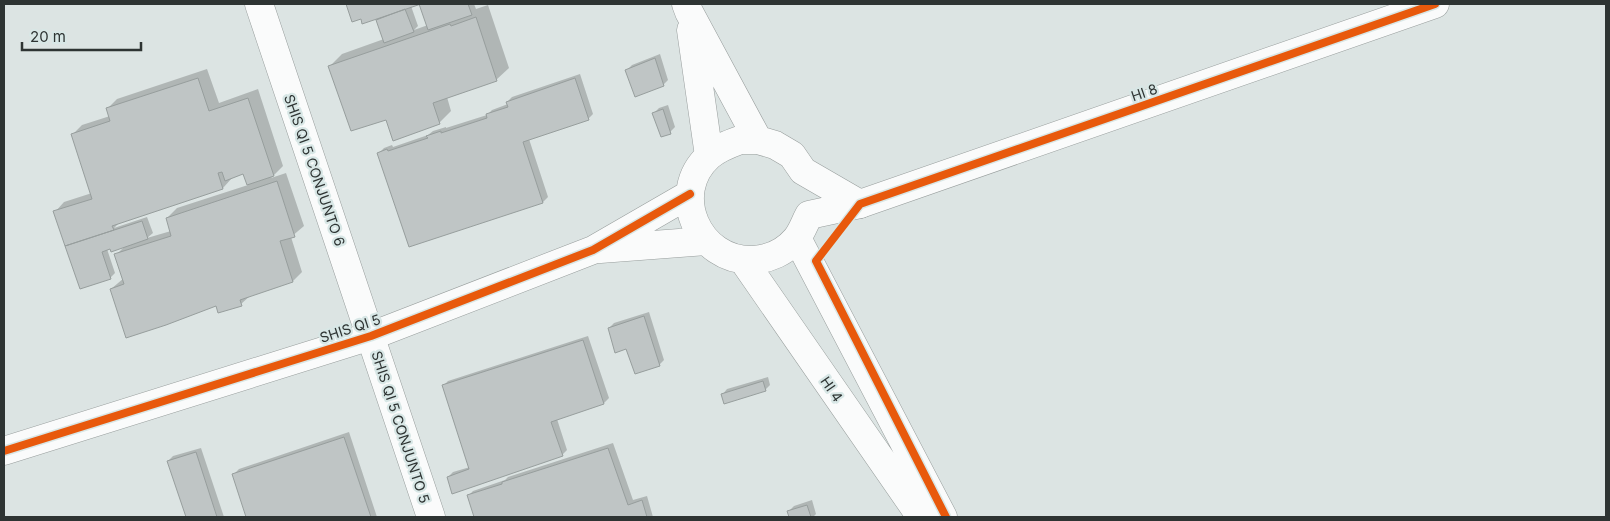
<svg xmlns="http://www.w3.org/2000/svg" width="1610" height="521" font-family="Inter,sans-serif">
	<style>
		.shadow { fill: #0003; fill-rule: evenodd }
		.building { fill: #bfc5c5; stroke: #979e9d }
		.lines { fill: none; stroke-linecap: round; stroke-linejoin: round }
		.minor-casing { stroke: #979d9c; stroke-width: 29 }
		.tertiary-casing { stroke: #979d9c; stroke-width: 29 }
		.minor { stroke: #fafbfb; stroke-width: 28 }
		.tertiary { stroke: #fafbfb; stroke-width: 28 }
		.cycleway-casing { stroke: #d8e7e6; stroke-width: 11 }
		.cycleway { stroke: #e8590c; stroke-width: 8 }
		.labels { text-anchor: middle; dominant-baseline: central; stroke-width: 4.5; stroke-linejoin: round; paint-order: stroke }
		.street-label { font-size: 14px; fill: #2e3433; stroke: #d8e7e6 }
	</style>
	<rect width="100%" height="100%" fill="#dce4e3"/>
	<path class="shadow" d="M347 4H417L411 6 418 26 414 30 428 25 422 4H474L476 9 488 5 509 68 496 80 447 97 451 111 439 123 387 118 330 66 342 54 384 39 377 20 381 16 361 17 353 21Z
		M660 54 668 80 663 85 627 70 632 65Z
		M207 69 219 103 258 89 283 166 271 178 286 173 304 226 291 237 302 272 293 281 251 295 241 304 217 305 111 289 124 278 116 255 125 246 107 249 115 273 110 278 80 288 55 212 64 202 92 193 73 134 82 125 110 116 107 109 117 99ZM244 173 248 185 177 208 167 218 171 231 147 238 153 233 147 217 114 228 120 222 223 188 232 178Z
		M580 74 593 114 588 119 529 139 548 197 543 202 409 246 379 153 384 148 392 145 393 147 428 135 433 131 446 127V128L487 115 492 110 508 104 507 102 512 97Z
		M668 105 675 127 670 132 654 113 659 108Z
		M649 312 664 360 659 365 627 348 609 328 614 323Z
		M588 336 609 398 604 403 557 419 567 450 562 455 448 477 453 472 470 467 443 386 448 381Z
		M768 377 770 385 765 390 722 395 727 389Z
		M349 432 377 517H329L328 516 322 517H248L234 474 239 469Z
		M613 443 633 500 647 496 653 517H475L468 496 473 491 505 480 508 477Z
		M201 448 224 517H187L168 461 173 456Z
		M812 500 816 514 813 517H791L789 511 794 506Z"/>
	<path class="building" d="M346 4H421L362 24 361 19 352 22Z
		M419 4H468L472 15 428 30Z
		M405 9 414 32 384 43 376 20Z
		M476 17 497 81 433 103 440 124 393 141 386 120 351 131 328 66 450 24 451 26Z
		M655 58 664 86 635 97 625 70Z
		M198 78 209 111 248 98 274 176 247 185 243 174 225 181 222 172 218 173 223 189 112 226 114 230 65 246 53 211 92 199 71 134 110 121 106 108Z
		M575 78 589 120 523 142 543 203 409 247 377 153 387 149 388 151 428 138 426 136 441 131V133L487 118 486 114 508 107 506 102Z
		M663 109 671 134 661 137 652 113Z
		M277 181 295 237 280 241 293 282 240 300 242 306 218 313 216 306 166 325 126 338 110 289 124 284 114 254 171 236 166 218Z
		M142 221 148 239 111 252 110 249 102 252 111 279 80 289 65 246Z
		M644 316 660 366 635 374 626 349 615 353 608 328Z
		M583 340 604 404 551 422 563 456 452 494 447 477 469 469 442 385Z
		M763 381 766 391 724 404 721 394Z
		M344 437 371 517H246L232 474Z
		M608 448 628 505 642 500 647 517H474L467 495 502 484V482Z
		M196 452 217 517H186L167 461Z
		M807 505 811 517H789L787 511Z"/>
	<g class="lines">
		<defs>
			<path id="minor" d="M259 4 431 517
				M860 204 1435 4"/>
			<path id="tertiary" d="M686 4 689 12 758 140
				M691 30 709 156
				M740 140H758L775 145 792 155 803 171 860 204 809 215C805 222 802 232 796 239 785 252 769 259 753 260 698 262 668 193 709 156 718 148 729 144 740 140Z
				M797 238 943 517
				M600 249 706 241
				M743 260 921 517
				M4 451 371 336 593 250 690 194"/>
		</defs>
		<use href="#minor" class="minor-casing"/>
		<use href="#tertiary" class="tertiary-casing"/>
		<use href="#minor" class="minor"/>
		<use href="#tertiary" class="tertiary"/>
		<defs>
			<path id="cycleway" d="M4 451 371 336 593 250 690 194
				M946 517 816 261 860 204 1435 4"/>
		</defs>
		<use href="#cycleway" class="cycleway-casing"/>
		<use href="#cycleway" class="cycleway"/>
	</g>
	<g class="labels">
		<g class="street-label">
			<text transform="translate(1144 92) rotate(-19)">HI 8</text>
			<text transform="translate(315 170) rotate(71)">SHIS QI 5 CONJUNTO 6</text>
			<text transform="translate(350 328) rotate(-18)">SHIS QI 5</text>
			<text transform="translate(832 389) rotate(55)">HI 4</text>
			<text transform="translate(401 427) rotate(72)">SHIS QI 5 CONJUNTO 5</text>
		</g>
	</g>
	<rect width="1610" height="521" fill="none" stroke="#2e3433" stroke-width="10"/>
	<path d="M22 42v8h119v-8" fill="none" stroke="#2e3433" stroke-width="2.5"/>
	<text x="30" y="42" font-size="15" fill="#2e3433" stroke="#d8e7e6" stroke-width="4" paint-order="stroke">20 m</text>
</svg>
